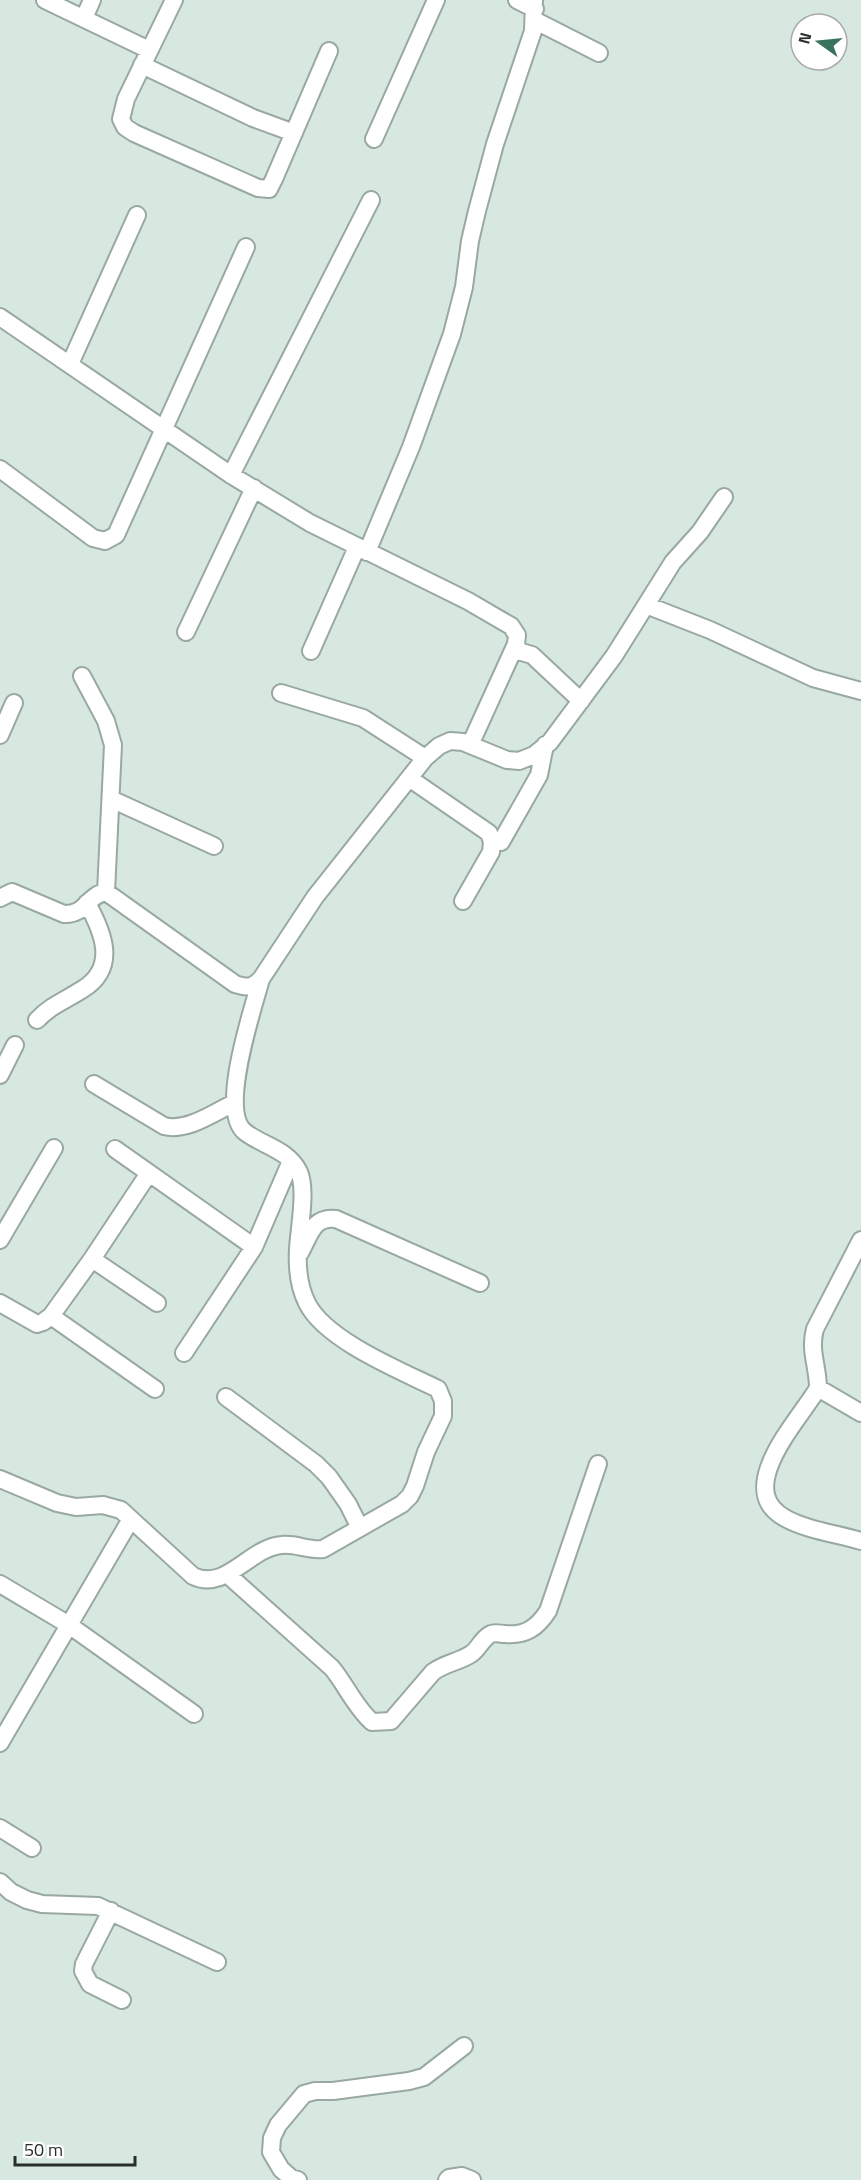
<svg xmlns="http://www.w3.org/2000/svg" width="861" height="2180" font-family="'Titillium Web',sans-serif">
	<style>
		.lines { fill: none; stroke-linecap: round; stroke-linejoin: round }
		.minor-casing { stroke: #99a9a1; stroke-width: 20 }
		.minor { stroke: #fff; stroke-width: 16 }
	</style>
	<rect width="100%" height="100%" fill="#d6e8df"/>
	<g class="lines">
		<defs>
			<path id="minor" d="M45 0 149 50
				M174 0 126 99 121 119 125 127 134 133 258 188 269 189 274 179 329 51
				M517 0 535 9
				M84 18 92 0
				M534 20 599 53
				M142 65 253 118 294 133
				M374 139 436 0
				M0 317 231 475 310 523 468 601 511 626 517 635 516 644 470 745
				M70 364 137 215
				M0 469 93 538 105 541 116 535 246 247
				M231 475 371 200
				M367 552 411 447 452 334 464 287 470 241 477 211 495 144 533 31 534 0
				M646 605 710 630 813 678 861 691
				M186 632 254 488
				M516 644 518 651 532 655 581 701
				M311 651 357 547
				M82 676 106 721 113 745 106 892
				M281 693 363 718 425 758
				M0 735 14 703
				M409 778 489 833 492 842 491 852 463 901
				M111 799 214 846
				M501 842 539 775 545 745
				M0 898 12 892 64 914C86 915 87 895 106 892L235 984C247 988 252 988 261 979L315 897 425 758 439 746 450 741 463 742 507 760 519 761 534 755 550 742 614 656 673 562 700 532 724 497
				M37 1020C51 1005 66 1000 83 989 118 967 103 932 87 903
				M0 1075 15 1045
				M94 1084 164 1126C187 1132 213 1113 234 1103
				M115 1149 254 1247
				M0 1240 54 1148
				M861 1240 815 1329C809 1351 818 1366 818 1388 800 1419 732 1489 785 1518 806 1530 838 1534 861 1541
				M300 1253C310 1235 313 1216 336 1219L480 1283
				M92 1259 157 1303
				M0 1303 37 1324 43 1322 51 1316 92 1259 149 1173
				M51 1316 155 1389
				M184 1353 254 1247 291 1161
				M818 1388 861 1413
				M226 1397 316 1464 329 1477 348 1504 360 1528
				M0 1479 57 1503 76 1507 103 1505 121 1510 193 1576C226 1592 250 1547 282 1545 295 1543 309 1551 323 1549L402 1504 410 1496 415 1486 426 1452 443 1416V1401L438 1389C401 1371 325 1340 307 1303 299 1287 297 1266 298 1249 299 1229 307 1190 299 1172 288 1149 263 1146 245 1132 218 1111 253 1009 261 979
				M227 1574 332 1668C346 1685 355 1707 372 1722L391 1721 433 1672C445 1663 459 1662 471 1654 479 1649 482 1638 491 1634 496 1632 500 1634 505 1634 525 1636 537 1628 548 1611L598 1464
				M0 1584 69 1625 194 1714
				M0 1743 131 1519
				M0 1828 32 1848
				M0 1882 11 1892 27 1900 42 1904 98 1906 217 1962
				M111 1911 84 1964 83 1971 90 1984 122 2000
				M298 2180 291 2178 281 2169 271 2152 272 2138 278 2125 304 2094 315 2091H333L409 2081 424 2077 464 2046
				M447 2180 449 2178 462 2176 472 2180"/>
		</defs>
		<use href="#minor" class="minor-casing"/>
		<use href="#minor" class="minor"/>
	</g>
	<g transform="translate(819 42) rotate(285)"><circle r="28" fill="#ffffff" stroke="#a9abaa" stroke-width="1.5"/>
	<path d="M0-4.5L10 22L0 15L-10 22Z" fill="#39735b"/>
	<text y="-9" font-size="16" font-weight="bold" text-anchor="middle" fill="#282e2b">N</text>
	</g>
	<path d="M15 2156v9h120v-9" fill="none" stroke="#282e2b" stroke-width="3"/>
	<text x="24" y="2156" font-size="18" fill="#282e2b" stroke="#ffffff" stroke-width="4.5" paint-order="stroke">50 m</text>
</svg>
